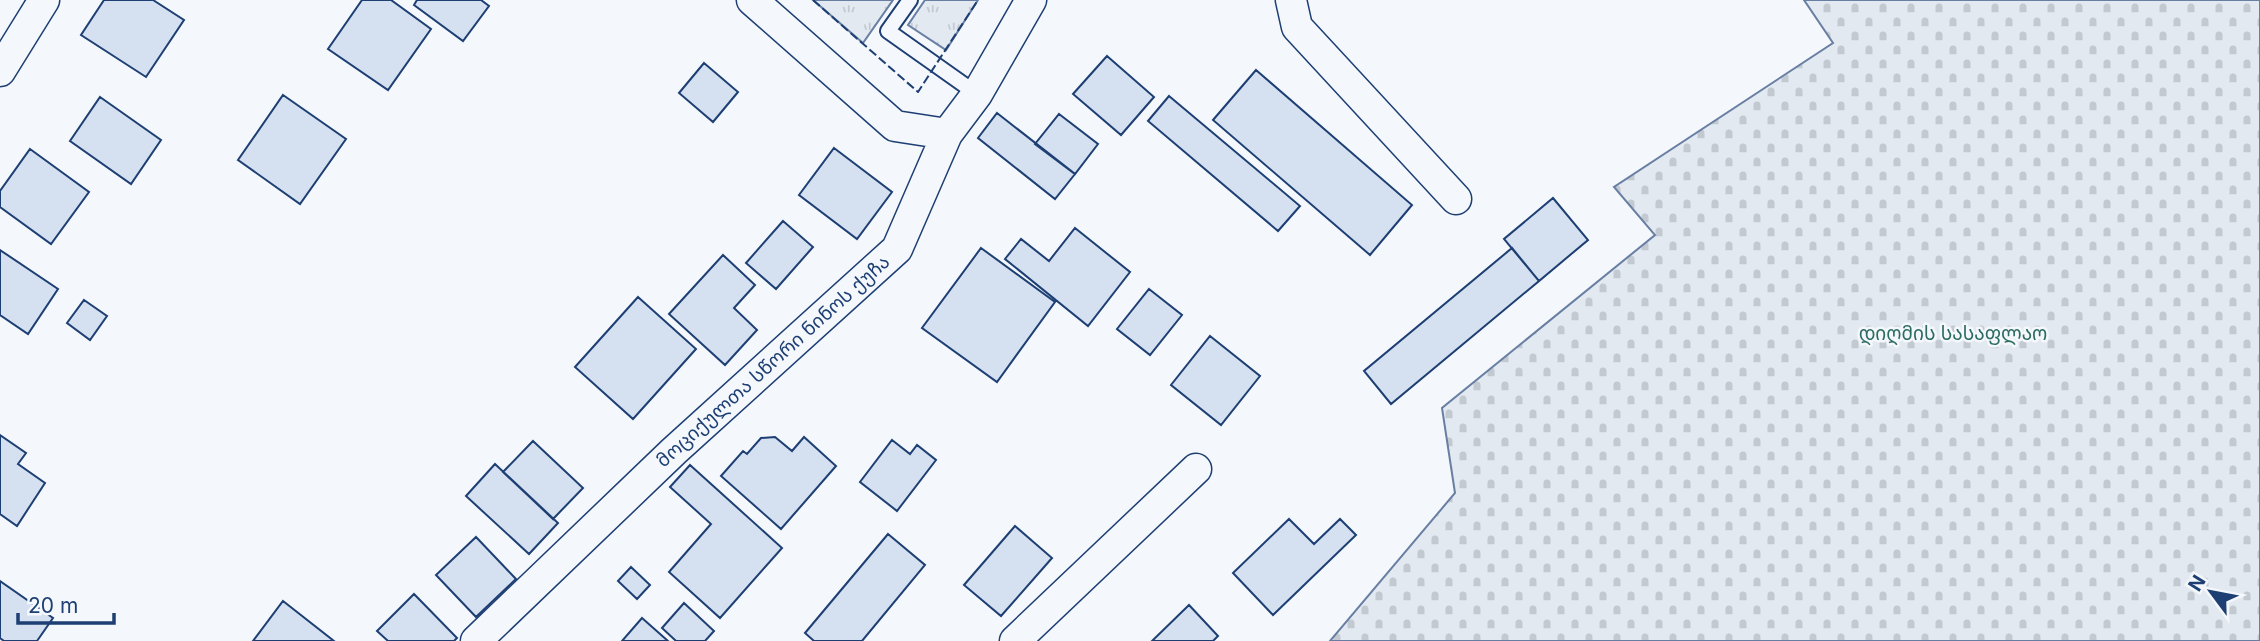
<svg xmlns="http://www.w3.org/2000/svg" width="2260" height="641" font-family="Inter,'Noto Sans Georgian',sans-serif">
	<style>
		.cemetery { fill: url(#cemetery-stones); stroke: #687fa3; stroke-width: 2 }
		.park { fill: url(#park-tufts); stroke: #687fa3; stroke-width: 2 }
		.building { fill: #d5e0f0; stroke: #1d3f73; stroke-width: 2 }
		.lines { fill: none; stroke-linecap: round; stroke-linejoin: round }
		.service-casing { stroke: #1d3f73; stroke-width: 18 }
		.minor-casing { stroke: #1d3f73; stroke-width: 33 }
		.service { stroke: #f4f7fb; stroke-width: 14 }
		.minor { stroke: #f4f7fb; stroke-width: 30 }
		.fence { stroke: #1d3f73; stroke-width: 2; stroke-dasharray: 9 3.5; stroke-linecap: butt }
		.labels { text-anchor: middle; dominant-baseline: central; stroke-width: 5; stroke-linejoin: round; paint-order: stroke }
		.park-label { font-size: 19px; fill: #2c6c60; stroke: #f4f7fb }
		.street-label { font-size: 19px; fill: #1d3f73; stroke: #f4f7fb }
	</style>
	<defs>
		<pattern id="cemetery-stones" width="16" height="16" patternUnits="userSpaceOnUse" patternTransform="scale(1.75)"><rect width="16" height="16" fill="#e3e9f0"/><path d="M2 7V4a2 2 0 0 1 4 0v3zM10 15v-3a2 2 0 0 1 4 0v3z" fill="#c2c9d1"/></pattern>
		<pattern id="park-tufts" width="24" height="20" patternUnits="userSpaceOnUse" patternTransform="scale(1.75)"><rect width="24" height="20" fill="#e3e9f0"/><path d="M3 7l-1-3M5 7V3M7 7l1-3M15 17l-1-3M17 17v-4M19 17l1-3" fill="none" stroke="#c2c9d1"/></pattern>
	</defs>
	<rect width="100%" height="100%" fill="#f4f7fb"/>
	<path class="cemetery" d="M1804 0H2260V641H1330L1455 493 1442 408 1655 235 1614 187 1833 43Z"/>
	<path class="park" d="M813 0H893L863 43Z
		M925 0H978L946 50 908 25Z"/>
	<path class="building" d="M104 0H153L184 20 146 77 81 35Z
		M362 0H391L431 29 388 90 328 49Z
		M417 0H481L489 6 463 41 414 5Z
		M1107 56 1154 97 1121 135 1073 94Z
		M704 63 738 92 713 122 679 93Z
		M1256 70 1412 205 1370 255 1213 120Z
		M283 95 346 139 300 204 238 160Z
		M1169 96 1300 206 1278 231 1148 121Z
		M100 97 161 140 131 184 70 141Z
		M997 113 1075 174 1055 199 978 138Z
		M1059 114 1098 144 1075 174 1035 144Z
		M834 148 892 192 857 239 799 195Z
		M30 149 89 192 51 244 0 207V191Z
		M1553 198 1588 240 1539 281 1504 239Z
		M783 221 813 247 776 289 746 263Z
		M1075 228 1130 272 1088 326 1005 259 1021 239 1049 261Z
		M981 248 1055 302 997 382 922 328Z
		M1512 248 1539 281 1391 404 1364 371Z
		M0 250 58 289 28 334 0 315Z
		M723 255 755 285 734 308 757 330 725 365 669 314Z
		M1149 289 1182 315 1150 355 1117 329Z
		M638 297 696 349 633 419 575 367Z
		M84 300 107 316 90 340 67 323Z
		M1210 336 1260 376 1221 425 1171 385Z
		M0 435 26 453 18 464 45 483 17 526 0 514Z
		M775 437 792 451 804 437 836 466 781 529 721 476 743 451 747 454 761 438Z
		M892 440 910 454 917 445 936 460 897 511 860 482Z
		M533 441 583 488 553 519 503 472Z
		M495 464 558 523 529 554 466 496Z
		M690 465 782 548 720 618 669 572 711 524 670 487Z
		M1289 519 1314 544 1340 519 1356 535 1273 615 1233 573Z
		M1015 526 1052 558 1001 616 964 585Z
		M888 534 925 565 862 641H814L805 633Z
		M476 537 516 579 476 617 436 575Z
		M631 567 650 585 637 599 618 581Z
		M0 581 53 618 37 641H4L0 638Z
		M414 594 457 638 454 641H388L377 631Z
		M283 601 334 641H253Z
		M684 603 714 631 705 641H676L662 628Z
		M1189 605 1218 636 1213 641H1152Z
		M642 618 668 641H622Z"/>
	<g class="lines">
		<defs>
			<path id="service" d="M910 0 888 31 977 94"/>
			<path id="minor" d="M752 0 895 126 947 134
				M1291 0 1297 27 1456 199
				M0 71 44 0
				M476 641 674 451 897 249 947 134 977 94 1031 0
				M1015 641 1196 469"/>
		</defs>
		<use href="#service" class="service-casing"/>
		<use href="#minor" class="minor-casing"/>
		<use href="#service" class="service"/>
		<use href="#minor" class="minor"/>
		<path class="fence" d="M813 0 918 92 978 0"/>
	</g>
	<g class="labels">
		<g class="park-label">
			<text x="1953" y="333">დიღმის სასაფლაო</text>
		</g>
		<g class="street-label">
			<text transform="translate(773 361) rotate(-42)">მოციქულთა სწორი ნინოს ქუჩა</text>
		</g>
	</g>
	<g transform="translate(2211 592) rotate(302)" stroke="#f4f7fb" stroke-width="5" paint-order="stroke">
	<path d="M0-5L12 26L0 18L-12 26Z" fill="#1d3f73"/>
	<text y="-10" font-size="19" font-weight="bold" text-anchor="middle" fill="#1d3f73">N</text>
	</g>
	<path d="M18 613v10h96v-10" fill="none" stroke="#1d3f73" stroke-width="3.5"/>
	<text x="28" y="613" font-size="21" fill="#1d3f73" stroke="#f4f7fb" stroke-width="5" paint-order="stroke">20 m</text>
</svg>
